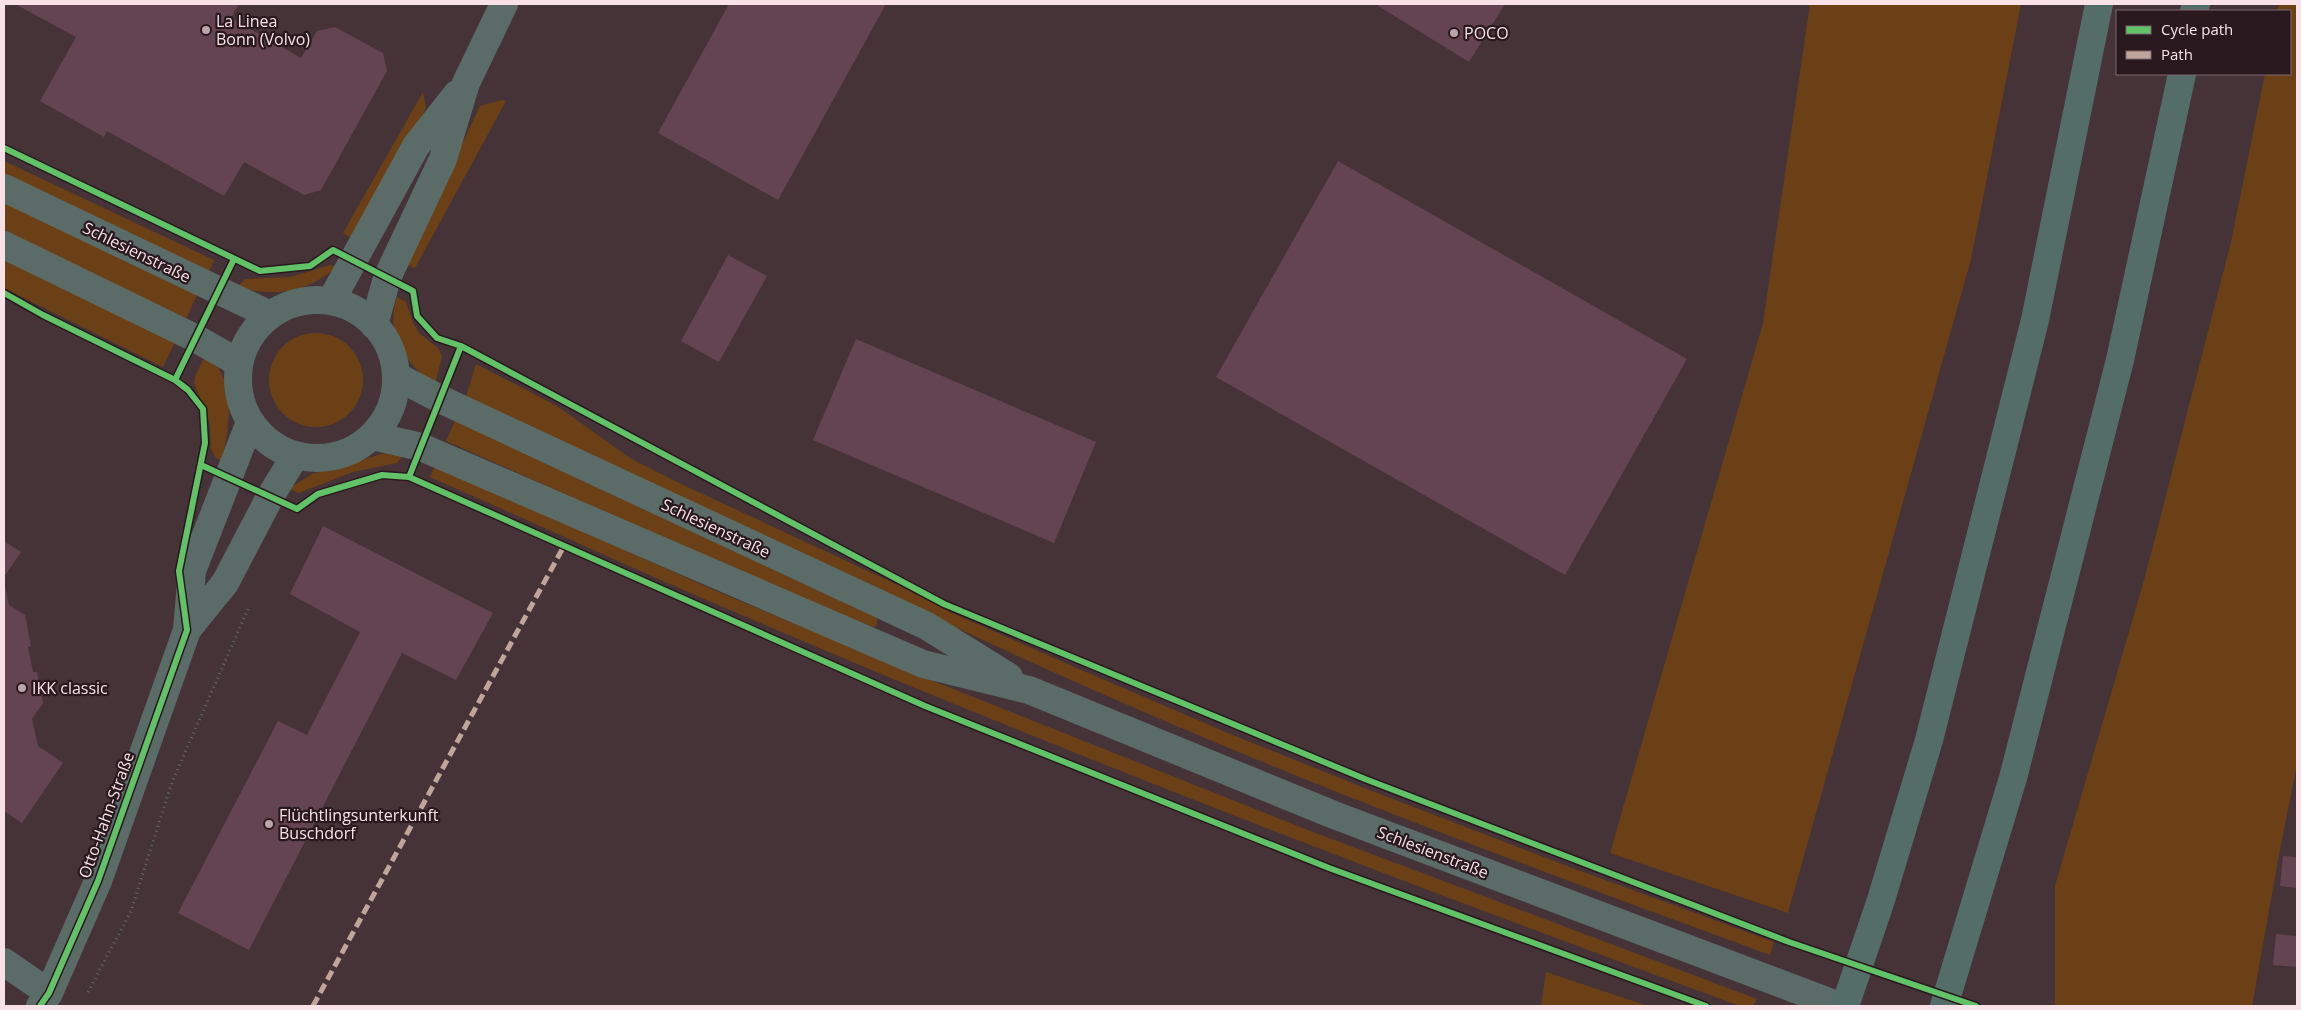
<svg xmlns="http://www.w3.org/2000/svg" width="2301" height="1010" font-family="'Open Sans',sans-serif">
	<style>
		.green { fill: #6c4016 }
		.building { fill: #644450 }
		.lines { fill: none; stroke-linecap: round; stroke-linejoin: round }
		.path { stroke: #626969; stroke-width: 3; stroke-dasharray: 1 4; stroke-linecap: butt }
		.minor { stroke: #5b6b68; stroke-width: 28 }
		.highway { stroke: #556d69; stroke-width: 28 }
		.quiet { stroke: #c0a59a; stroke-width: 5; stroke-dasharray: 10 5; stroke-linecap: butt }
		.cycleway-casing { stroke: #29191e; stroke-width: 9 }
		.cycleway { stroke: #61c268; stroke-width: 6 }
		.poi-dot { fill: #b9a5aa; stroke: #29191e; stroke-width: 2 }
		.labels { text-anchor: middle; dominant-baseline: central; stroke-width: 4.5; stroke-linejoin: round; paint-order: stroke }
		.poi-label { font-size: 16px; fill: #f8e2e7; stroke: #29191e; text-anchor: start }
		.street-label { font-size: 16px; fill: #f8e2e7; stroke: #29191e }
	</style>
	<rect width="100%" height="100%" fill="#453338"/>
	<path class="green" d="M1810 4H2021L1971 259 1788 913 1610 853 1763 323Z
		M2279 4H2297V764L2280 849 2252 1006H2055V886L2145 577 2231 242 2265 74H2290V11H2277Z
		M423 92 426 108 353 239 343 233Z
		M502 100 506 101 415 268 407 265 432 207 480 106Z
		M4 161 214 260 209 272 4 175Z
		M4 201 197 295 186 319 4 230Z
		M4 253 177 338 163 367 4 288Z
		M330 265 336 267C309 292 273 298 238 287L245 279 291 277Z
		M397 297 406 302 413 323 419 333 438 348 442 356 435 385C407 364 384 335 397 297Z
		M269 380a47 47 0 1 1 94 0a47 47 0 1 1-94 0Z
		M206 354C238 381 229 425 222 461L216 458 211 449 210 424 194 383 195 376Z
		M476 364 557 406 630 458 677 482 900 586 950 612 1079 669 1230 734 1372 791 1567 866 1774 942 1770 955C1538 870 1306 785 1080 684 874 592 671 492 465 400Z
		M455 421 877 618V625L873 627 767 584 446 441Z
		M389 452 404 454 397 463 353 472 304 491 299 493 288 489 312 474Z
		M435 465 723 594 923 677 1305 829 1757 999 1753 1006H1740C1393 879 1048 747 709 601 616 561 523 518 430 477Z
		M1546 972 1648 1006H1541Z"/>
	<path class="building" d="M15 4H239L231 18 301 58 317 31 335 27 383 53 387 71 321 190 304 195 244 162 224 196 107 131 104 137 40 101 76 37Z
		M729 4H886L778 200 658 133Z
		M1375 4H1505L1469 62Z
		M1338 161 1687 359 1565 575 1216 377Z
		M728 255 767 276 719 362 681 341Z
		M856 339 1096 442 1054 543 813 440Z
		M323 526 493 613 456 680 402 653 249 950 178 913 278 721 307 735 360 632 290 594Z
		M4 541 21 552 4 577Z
		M4 583 9 605 25 615 31 646 28 647 33 672H37L43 703 32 719 38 746 63 763 22 823 4 811Z
		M2283 856 2297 857V888L2280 886Z
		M2276 934 2297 936V967L2273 965Z"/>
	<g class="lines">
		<path class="path" d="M88 992 131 911 172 782 248 609"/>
		<path class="minor" d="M4 188 270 315
			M4 245 195 338 239 363
			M238 379a79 79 0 1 1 158 0a79 79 0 1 1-158 0Z
			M331 301 416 146 457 94
			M374 325 387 278 443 159 466 83 504 4
			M396 376 440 399 927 626 1009 677
			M373 436 421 447 923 664 1029 690 1334 815 1840 1006
			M187 630 225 583 270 497 295 456
			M4 962 49 993
			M40 1006 49 993 98 881 187 630 192 571 250 422"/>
		<path class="highway" d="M2194 11 2196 4
			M1845 1006 1881 900 1929 740 2035 320 2099 4
			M1944 1006 2013 778 2120 360 2182 74"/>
		<path class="quiet" d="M313 1006 564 546"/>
		<defs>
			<path id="cycleway" d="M4 148 260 271 310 266 333 250 413 291 417 316 437 338 461 346 944 604 1365 779 1789 942 1976 1006
				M4 293 43 315 175 380 188 390 203 409 205 443 179 571 187 630 98 881 49 993 40 1006
				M175 380 234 259
				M201 465 297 509 318 494 382 475 409 477 925 706 1329 868 1706 1006
				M409 477 461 346"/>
		</defs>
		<use href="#cycleway" class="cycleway-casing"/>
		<use href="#cycleway" class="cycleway"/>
	</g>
	<g class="poi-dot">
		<circle cx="206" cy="30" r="5"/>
		<circle cx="1454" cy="33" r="5"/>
		<circle cx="22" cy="688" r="5"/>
		<circle cx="269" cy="824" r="5"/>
	</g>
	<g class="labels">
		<g class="poi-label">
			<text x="216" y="21">La Linea<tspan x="216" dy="18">Bonn (Volvo)</tspan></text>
			<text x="1464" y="33">POCO</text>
			<text x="32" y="688">IKK classic</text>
			<text x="279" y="815">Flüchtlingsunterkunft<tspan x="279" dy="18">Buschdorf</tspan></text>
		</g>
		<g class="street-label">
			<text transform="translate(137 252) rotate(26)">Schlesienstraße</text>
			<text transform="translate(716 528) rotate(25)">Schlesienstraße</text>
			<text transform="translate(106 815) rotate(-70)">Otto-Hahn-Straße</text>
			<text transform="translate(1433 852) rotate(21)">Schlesienstraße</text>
		</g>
	</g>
	<rect width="2301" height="1010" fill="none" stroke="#f8e2e7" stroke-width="10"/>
	<rect x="2116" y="10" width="175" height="65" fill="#29191e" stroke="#7c696e"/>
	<rect x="2126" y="26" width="25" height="8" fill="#61c268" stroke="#7c696e"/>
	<text x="2161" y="35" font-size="15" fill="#f8e2e7">Cycle path</text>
	<rect x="2126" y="51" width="25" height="8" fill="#c0a59a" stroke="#7c696e"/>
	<text x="2161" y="60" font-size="15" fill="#f8e2e7">Path</text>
</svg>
